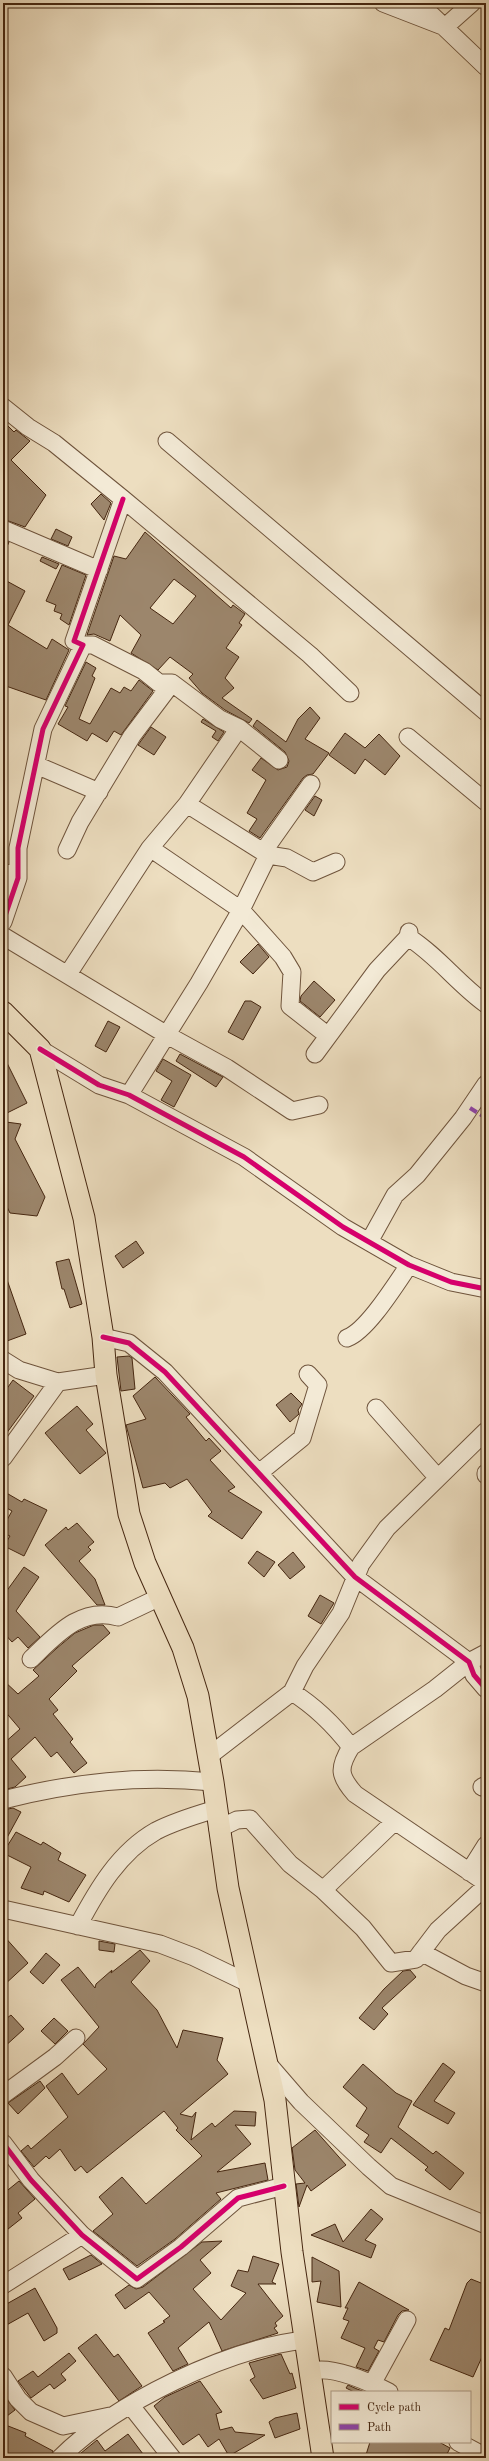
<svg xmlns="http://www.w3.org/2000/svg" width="489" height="2461" font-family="'Old Standard TT',serif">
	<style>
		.building { fill: #9c866c; stroke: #452610; fill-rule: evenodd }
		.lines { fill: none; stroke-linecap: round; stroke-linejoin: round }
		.minor-casing { stroke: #6f543c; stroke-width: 19 }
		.major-casing { stroke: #452610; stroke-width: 23 }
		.minor { stroke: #f3ead6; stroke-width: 17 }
		.major { stroke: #eddec0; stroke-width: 21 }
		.quiet { stroke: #8e44ad; stroke-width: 4; stroke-dasharray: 8 4; stroke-linecap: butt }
		.cycleway-casing { stroke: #f3ead6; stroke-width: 8 }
		.cycleway { stroke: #d6006c; stroke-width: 5 }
	</style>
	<rect width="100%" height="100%" fill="#eddec0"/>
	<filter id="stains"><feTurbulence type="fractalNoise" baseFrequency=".005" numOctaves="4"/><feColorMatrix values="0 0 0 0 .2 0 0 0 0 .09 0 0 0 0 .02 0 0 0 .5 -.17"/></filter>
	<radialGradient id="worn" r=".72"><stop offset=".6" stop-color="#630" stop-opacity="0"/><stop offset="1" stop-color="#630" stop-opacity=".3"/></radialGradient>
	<path class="building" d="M3 421 14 432 16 430 30 441 11 460 46 495 25 527 3 519Z
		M101 494 111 503 104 520 91 504Z
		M56 529 72 537 68 546 51 539Z
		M145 532 231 608 233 605 245 614 239 623 242 625 226 648 239 657 225 678 234 688 222 698 252 719 249 723 225 710 202 693 189 678 193 674 170 657 158 670 131 653 141 635 120 615 110 641 94 634 87 635 114 556 126 559ZM174 579 196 596 173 624 150 608Z
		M3 540 9 542 3 556Z
		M42 557 59 564 56 569 40 561Z
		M62 565 86 575 69 625 60 619 62 614 54 611 56 605 46 601Z
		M3 579 25 591 8 625 47 649 52 639 69 650 46 700 3 685Z
		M86 662 96 668 92 676 95 678 79 719 90 724 111 688 120 693 124 687 131 691 139 680 153 691 121 735 114 731 107 742 92 733 87 741 58 724 68 707 65 706Z
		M310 707 320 718 305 739 329 753 313 774 307 775 303 778 260 838 249 831 257 819 247 813 266 780 252 770 261 758 278 770 287 767 289 761 285 752 253 726 257 720 286 742 298 719Z
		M203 719 224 732 218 741 212 737 216 731 201 722Z
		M151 727 166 737 154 755 138 745Z
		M345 733 365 748 379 734 400 756 385 775 365 759 355 774 329 755Z
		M315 796 322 800 314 816 305 810Z
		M258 944 269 957 253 974 240 962Z
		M314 981 335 1000 320 1017 300 1001 301 996Z
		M245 1001H251L261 1007 243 1040 228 1032Z
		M108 1021 120 1027 106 1052 95 1046Z
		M180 1054 223 1077 216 1087 176 1061Z
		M3 1055 27 1103 3 1115Z
		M163 1059 191 1075 174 1107 161 1100 172 1081 156 1071Z
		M3 1117 6 1122 21 1124 15 1139 45 1197 37 1216 10 1213 3 1199Z
		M136 1241 144 1253 123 1268 115 1256Z
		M69 1259 82 1304 70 1308 64 1289H62L56 1262Z
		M5 1274 26 1334 7 1341 3 1331V1275Z
		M129 1356 132 1358 135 1389 121 1391 117 1357Z
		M155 1377 190 1414 186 1417 206 1441 209 1438 221 1451 210 1460 235 1487 228 1491 262 1512 242 1539 208 1516 212 1512 187 1479 170 1488 165 1483 143 1488 126 1425 146 1419 133 1396Z
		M13 1380 34 1396 3 1438V1394Z
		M291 1393 302 1404 298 1410 299 1414 290 1422 276 1405Z
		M77 1406 93 1424 86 1430 106 1453 80 1474 45 1433Z
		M3 1491 22 1502 24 1499 47 1510 24 1556 4 1546 10 1536 3 1533V1527L12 1511 3 1506Z
		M77 1523 94 1542 88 1547 91 1550 79 1561 95 1579 105 1605H97L45 1545 66 1527 68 1530Z
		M257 1551 275 1562 264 1577 248 1563Z
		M293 1552 305 1567 290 1579 278 1565Z
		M24 1567 39 1577 16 1611 40 1637 28 1648 18 1637 12 1642 3 1632V1596Z
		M320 1595 334 1603 321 1624 308 1616Z
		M94 1625H103L110 1633 72 1666 77 1671 49 1699 58 1710 53 1714 73 1739 70 1742 87 1763 74 1773 57 1752 51 1757 35 1737 11 1759 26 1777 15 1787 3 1790V1744L20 1729 3 1709V1680L18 1694 39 1676 33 1670 57 1648 75 1633Z
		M13 1808 21 1812 3 1845V1810Z
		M16 1832 41 1845 43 1842 61 1853 58 1860 86 1875 69 1902 44 1891 43 1895 21 1888 31 1867 3 1853Z
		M3 1935 28 1963 3 1986Z
		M99 1941 115 1944 114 1952 99 1950Z
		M140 1950 150 1961 131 1982 157 2010 177 2048 183 2030 223 2038 217 2060 228 2074 180 2114 192 2117 196 2112 191 2140 212 2123 215 2127 234 2111 256 2112 255 2126 235 2125 251 2144 217 2172 265 2163 268 2180 216 2193 221 2199 175 2239 137 2266 93 2231 113 2214 99 2197 122 2177 146 2204 202 2156 176 2130 178 2128 164 2111 87 2173 81 2166 75 2171 60 2149 49 2159 46 2156 34 2167 21 2151 28 2145 31 2149 68 2117 46 2086 62 2073 78 2095 107 2069 83 2044 99 2027 61 1980 78 1967 95 1988 96 1984 112 1970 111 1973Z
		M46 1953 60 1965 43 1984 30 1972Z
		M410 1970 416 1977 382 2008 388 2014 374 2030 359 2018 384 1989 403 1971Z
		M11 2015 24 2029 3 2048V2021Z
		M54 2018 68 2031 55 2044 41 2031Z
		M443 2063 455 2072 434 2101 455 2113 448 2124 413 2105Z
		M363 2064 396 2093 412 2101 398 2127 433 2154 436 2151 464 2173 450 2190 425 2170 428 2167 391 2138 381 2153 364 2142 369 2135 356 2126 367 2108 343 2087Z
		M40 2081 45 2088 18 2114 8 2103Z
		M315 2130 346 2165 311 2191 307 2185 299 2207 296 2184 305 2183 295 2170 292 2148Z
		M19 2181 35 2199 18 2213 22 2218 3 2233V2194Z
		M371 2209 383 2219 365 2240 376 2245 371 2258 311 2235 335 2224 343 2242Z
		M222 2241 200 2260 211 2273 193 2289 221 2320 246 2293 231 2286 238 2270 248 2272 253 2256 279 2264 272 2282 276 2284H258L283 2316 275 2323 277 2326 274 2328 278 2333 222 2351 209 2322 178 2348 188 2364 173 2371 148 2333 165 2322 163 2321 170 2316 149 2292 125 2309 115 2295 129 2285 136 2289 143 2287 202 2242Z
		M91 2255 102 2264 69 2280 63 2269Z
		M312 2257 339 2271 341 2307 317 2302 321 2281 312 2282Z
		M471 2279 486 2285V2348L473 2377 430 2360 445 2328 449 2330 467 2283Z
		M359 2282 409 2310 402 2311 398 2315 384 2342 378 2340 374 2348 379 2351 368 2371 356 2367 365 2348 341 2338 349 2321 343 2319 348 2308H345Z
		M35 2288 57 2328V2333L44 2341 28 2313 3 2327V2306Z
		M96 2334 114 2357 118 2354 142 2386 119 2401 78 2348Z
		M69 2353 76 2361 61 2374 66 2380 54 2389 50 2384 31 2398 18 2381 33 2371 38 2377Z
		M281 2354 290 2374 292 2373 296 2388 263 2399 250 2380 255 2377 249 2363Z
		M200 2381 222 2412 216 2414 220 2430 232 2427 235 2432 265 2435 229 2456 219 2439 208 2447 199 2434 183 2445 154 2406 165 2397Z
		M348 2385 357 2389 365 2392H354L346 2388Z
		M3 2394 15 2410 3 2419Z
		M297 2413 300 2429 275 2438 269 2422 275 2418Z
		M3 2424 26 2433 25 2436 53 2451 50 2458H3Z
		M128 2434 146 2458H75L97 2440 105 2451Z
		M370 2442H439L450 2448 445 2458H365Z"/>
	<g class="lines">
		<defs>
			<path id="minor" d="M383 3 445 27 472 3
				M419 3 486 67
				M3 407 28 427 54 443 123 499 310 655 350 693
				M167 441 486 712
				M3 529 99 570
				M83 645H93L144 671 159 683H172
				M408 737 486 802
				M36 765 99 792
				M187 804 268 855 287 858 313 872 336 862
				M150 848 241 910 283 957 292 972 290 1006 327 1035
				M67 850 80 822 132 736 172 683 220 719 239 728 279 760
				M263 852 311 784
				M3 872 18 878
				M3 922 18 878V848L43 729 83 645 74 641 123 499
				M3 936 167 1035 227 1068 292 1111 319 1105
				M408 937C437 955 458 984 486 1004
				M68 974 150 848 187 804 239 728
				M40 1049 99 1085 129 1095 244 1157 343 1227 409 1265 451 1282 486 1289
				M315 1054 377 970 408 937 409 932
				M129 1095 199 983 241 910 268 855
				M369 1242 395 1195 417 1175 463 1118 486 1084
				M103 1337 129 1343 165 1372 355 1577 469 1662 474 1675 486 1689
				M347 1338C367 1331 396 1284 409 1265
				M3 1360 19 1370 58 1382 106 1375
				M376 1408 438 1478
				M3 1458 58 1382
				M259 1473 302 1438 318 1385 308 1374
				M486 1473V1475
				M31 1659C56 1635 81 1606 118 1617L160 1597
				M292 1692C316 1707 334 1725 351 1747L435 1689 469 1662 486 1653
				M351 1747C338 1768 339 1776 355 1794L486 1883
				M209 1756 292 1692 305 1666 341 1613 361 1564 387 1528 486 1431
				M482 1787 486 1785
				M3 1800C75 1782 139 1775 213 1782
				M218 1829 237 1820 250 1819 290 1864 323 1890 363 1928 391 1963 416 1959 438 1930 486 1886
				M469 1872 486 1845
				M323 1890 395 1821
				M3 1909 160 1944 194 1957 248 1983
				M78 1926C97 1890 119 1852 156 1831 175 1821 196 1815 216 1809
				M421 1952 466 1976 486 1983
				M269 2065 301 2102 369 2167 391 2186 486 2225
				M3 2095 55 2057 76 2038
				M3 2143 31 2180 82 2235 137 2279 181 2247 238 2198 284 2186
				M3 2285 82 2235
				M309 2372C330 2364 369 2382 389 2392
				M3 2376 18 2399 31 2412 63 2426 110 2416
				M372 2384 407 2320
				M131 2406 172 2458
				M458 2442 486 2457
				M60 2458C116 2402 227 2349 304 2340"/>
			<path id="major" d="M3 1012 40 1049 84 1218 103 1337 106 1375 129 1514 145 1563 183 1648 198 1696 213 1782 228 1888 275 2100 292 2252 323 2458"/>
		</defs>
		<use href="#minor" class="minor-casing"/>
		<use href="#major" class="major-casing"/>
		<use href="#minor" class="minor"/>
		<use href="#major" class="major"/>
		<path class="quiet" d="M470 1108 486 1118"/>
		<defs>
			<path id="cycleway" d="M3 922 18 878V848L43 729 83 645 74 641 123 499
				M40 1049 99 1085 129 1095 244 1157 343 1227 409 1265 451 1282 486 1289
				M103 1337 129 1343 165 1372 355 1577 469 1662 474 1675 486 1689
				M3 2143 31 2180 82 2235 137 2279 181 2247 238 2198 284 2186"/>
		</defs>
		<use href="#cycleway" class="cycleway-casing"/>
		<use href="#cycleway" class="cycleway"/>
	</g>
	<rect width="489" height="2461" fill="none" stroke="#eddec0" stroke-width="16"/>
	<rect x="4" y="4" width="481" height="2453" fill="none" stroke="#452610" stroke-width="2"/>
	<rect x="8" y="8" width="473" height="2445" fill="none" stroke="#452610"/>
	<rect x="331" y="2391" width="140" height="52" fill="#f3ead6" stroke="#ad9c87"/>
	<rect x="339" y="2404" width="20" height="6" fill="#d6006c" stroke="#ad9c87"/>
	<text x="367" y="2411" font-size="12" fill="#452610">Cycle path</text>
	<rect x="339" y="2424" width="20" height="6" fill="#8e44ad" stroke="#ad9c87"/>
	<text x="367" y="2431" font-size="12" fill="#452610">Path</text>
	<rect width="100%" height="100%" filter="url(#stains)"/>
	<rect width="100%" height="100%" fill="url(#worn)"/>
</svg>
